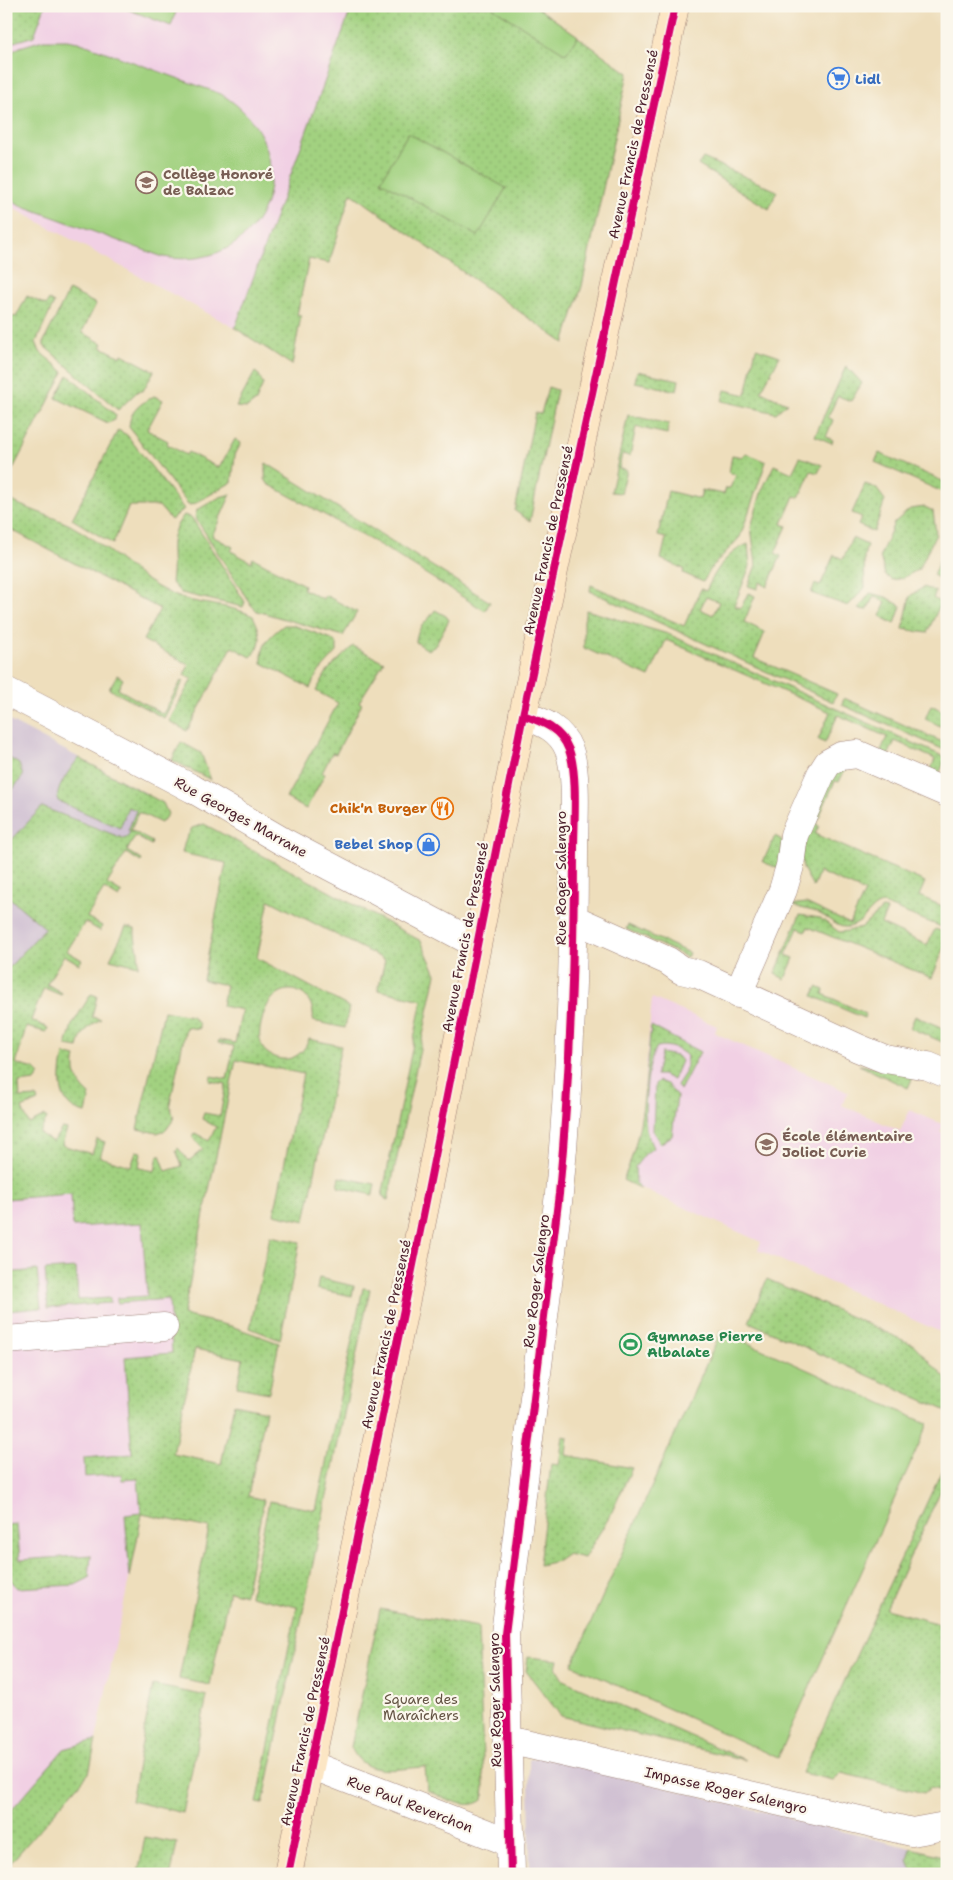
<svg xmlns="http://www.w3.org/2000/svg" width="953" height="1880" font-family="'Shantell Sans',sans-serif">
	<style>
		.built { fill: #f1d0e4 }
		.industrial { fill: #cebed1 }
		.green { fill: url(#green-dots); stroke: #767856; fill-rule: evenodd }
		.pitch { fill: #a2d180; stroke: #767856 }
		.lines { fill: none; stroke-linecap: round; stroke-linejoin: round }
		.street-casing { stroke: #9c7e74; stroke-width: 29 }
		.secondary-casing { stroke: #9c7e74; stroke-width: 29 }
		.street { stroke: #fff; stroke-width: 28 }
		.secondary { stroke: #fce6c4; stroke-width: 28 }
		.cycleway-casing { stroke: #fbf7ec; stroke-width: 11 }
		.cycleway { stroke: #d6006c; stroke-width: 8 }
		.labels { text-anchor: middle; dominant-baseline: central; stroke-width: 4.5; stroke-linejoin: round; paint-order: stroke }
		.shop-label { font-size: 14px; font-weight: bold; fill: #366cbe; stroke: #fbf7ec; text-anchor: start }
		.street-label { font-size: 14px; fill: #4a1f2b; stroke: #fbf7ec }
		.education-label { font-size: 14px; font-weight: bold; fill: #785e54; stroke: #fbf7ec; text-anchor: start }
		.food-label { font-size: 14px; font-weight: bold; fill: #c56008; stroke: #fbf7ec; text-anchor: end }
		.leisure-label { font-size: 14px; font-weight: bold; fill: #27864d; stroke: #fbf7ec; text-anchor: start }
		.park-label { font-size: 14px; fill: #645444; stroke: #fbf7ec }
	</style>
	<defs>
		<pattern id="green-dots" width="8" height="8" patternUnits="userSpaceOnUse" patternTransform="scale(1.25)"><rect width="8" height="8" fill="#a2d180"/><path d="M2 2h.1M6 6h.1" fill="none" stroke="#8db36f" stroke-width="1.8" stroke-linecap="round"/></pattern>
	</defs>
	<rect width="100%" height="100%" fill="#fbf7ec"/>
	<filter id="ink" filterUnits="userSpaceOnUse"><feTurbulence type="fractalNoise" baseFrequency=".02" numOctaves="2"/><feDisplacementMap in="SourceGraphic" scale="10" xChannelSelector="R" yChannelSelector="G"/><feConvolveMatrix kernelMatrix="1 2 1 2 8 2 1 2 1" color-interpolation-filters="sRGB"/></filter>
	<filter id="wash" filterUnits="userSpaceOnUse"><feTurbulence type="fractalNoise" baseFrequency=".0096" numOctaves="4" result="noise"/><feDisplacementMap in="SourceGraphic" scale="20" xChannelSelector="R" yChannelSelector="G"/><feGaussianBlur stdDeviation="1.12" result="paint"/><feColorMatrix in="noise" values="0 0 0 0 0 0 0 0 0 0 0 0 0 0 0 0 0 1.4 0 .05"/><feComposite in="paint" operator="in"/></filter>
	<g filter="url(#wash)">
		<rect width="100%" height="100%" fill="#eedebc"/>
		<path class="built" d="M6 6H352L235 328 6 204Z
			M652 998 717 1026 715 1033 848 1092 842 1105 900 1131 910 1110 944 1125 940 1132 947 1135V1335L758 1250 761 1242 623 1180 630 1164 641 1124Z
			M6 1137 207 1200 89 1773 6 1868Z"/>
		<path class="industrial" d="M6 719 146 793 131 830 41 983 6 1067Z
			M539 1756 947 1857V1874H530L529 1760Z"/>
		<path class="green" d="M6 6H45L34 36 14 42 6 39Z
			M352 6H535L628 73 582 286 564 343 351 193 329 263 309 259 297 315 301 316 292 365 235 328Z
			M703 158 777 191 769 209 698 165Z
			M69 290 96 304 82 332 103 344 101 347 121 357 122 354 154 371 143 391H138L118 410 44 346V341Z
			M27 296 46 305 49 300 54 303 36 342 40 352 64 372 6 482V328L13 316 16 317Z
			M756 348 780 356 761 391 787 403 776 413 722 401 725 390 746 395Z
			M846 366 862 383 851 401 838 396 828 417 833 420 826 437 833 440 832 443 815 436Z
			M637 371 679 380 677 391 635 382Z
			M255 372 259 375 263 384 256 401 247 408 236 407Z
			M68 375 116 415 115 420 108 423 56 398Z
			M548 387 557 390 530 521 515 511 535 413 541 414Z
			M154 396 163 400 147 430 168 441 167 444 186 455 188 452 219 468 235 439 241 443 235 455 232 482 194 504 190 505 187 503 129 427C130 410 140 404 154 396Z
			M628 415 669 424 667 434 636 427 630 456 622 454 619 469 627 470 621 493 611 492Z
			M118 430 127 435 184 509 171 520 159 506H129L113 544 72 519Z
			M746 453 766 462 740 537 712 567 703 582 683 573 684 569 661 559 666 538 658 536 668 491 700 499 702 490 724 494 726 488H730L736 475 729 473 732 455 743 457Z
			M879 453 947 483V494L875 462Z
			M800 457 822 465 818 473 811 471 799 498 794 496 782 524 787 526 775 553 781 556 767 587 760 582 757 589 748 586 756 565 751 527 762 490 774 465 792 473Z
			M266 463 490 602 485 611 378 544 268 484 265 479Z
			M865 484 876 488 885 500 874 532 858 525 862 517 852 513Z
			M231 494 212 536 233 547 231 551 251 562 253 558 304 585 303 589 323 599 325 595 357 612 343 636 257 611 251 605 195 517 197 510 220 497Z
			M6 498C26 509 49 515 70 525 106 544 134 577 171 594 197 606 228 603 253 616 260 630 265 644 251 657L232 647 187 731 169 721 192 679 184 675 189 665 143 640 160 609 6 527Z
			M925 507 933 511 936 534 919 569 903 578 892 580 885 575 880 556 894 523 910 509Z
			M184 515 192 518 245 602 243 607 181 593 171 582C176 552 164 540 184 515Z
			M852 538 867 545 864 557 865 588 848 606 811 593 815 584 820 586 834 555 843 559Z
			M748 544 750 566 734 606 741 608 748 593 755 596 744 622 765 632 754 658 837 694 833 702 590 591 591 585 684 626 701 589 706 591C716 570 726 553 748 544ZM706 597 719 602 713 615 700 609Z
			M947 545V567L941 579 933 575Z
			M924 587 936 592 933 598 941 603 927 633 903 629 910 596Z
			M870 593 886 597 901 606 895 624 880 616 886 602 874 596 867 610 858 609Z
			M435 610 446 616 449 620 434 647 428 650 416 642C416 626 429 621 435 610Z
			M586 610 668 634 947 758V764L944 763 936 780 928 777 935 759 895 741 887 758 879 755 887 737 838 715 825 743 818 740 830 712 666 640 649 677 584 648V621Z
			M284 625H293L332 639 337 644V652L317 674 310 688 262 663C261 643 270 636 284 625Z
			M353 646 384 662 359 702 362 704 336 754 332 753 322 773 325 774 306 809 286 798 338 703 316 691 328 670Z
			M117 675 123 679 118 689 163 714 181 681 183 682 164 718 109 689Z
			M844 698 947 744V751L842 705Z
			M931 705 947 713V729L925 719Z
			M181 742 201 753 211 780 172 760Z
			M6 756 19 764 23 776 6 798Z
			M79 758 163 803 168 814 161 823 138 812 131 830 152 842 151 845 135 836 127 851 142 860 141 862 126 853 107 884 122 893 119 898 104 889 87 917 102 926 100 931 85 922 67 951 82 960 79 964 64 955 47 984 62 993 61 995 44 988 31 1020 48 1028 46 1032 26 1027 16 1064 35 1069 40 1074 35 1081 19 1083 20 1098 36 1097 38 1101 22 1108 29 1124 45 1116 47 1119 39 1133 53 1142 62 1128 67 1129 62 1145 92 1154 97 1139 105 1142 100 1157 131 1166 136 1151 141 1152 139 1168 155 1171 158 1155H160L166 1171 182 1166 176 1150 178 1148 189 1161 203 1149 192 1137 195 1133 209 1141 216 1127 202 1119 204 1113 220 1116 226 1084 210 1081 211 1076 227 1079 234 1046 218 1043 219 1040 235 1043 242 1010 222 1006 226 985 203 980 226 863 182 853 185 841 192 828 204 824 421 941 436 974 388 1200 385 1199V1197L382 1196 422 1000 378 990 385 960 269 900 257 958 349 1007 345 1028 313 1021C317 986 273 974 262 1020 259 1032 258 1040 264 1050 280 1066 302 1060 309 1039L341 1046 305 1221 274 1214 303 1074 236 1060 183 1315 231 1326 279 1343 269 1393 237 1387 243 1359 195 1349 173 1454 221 1464 234 1404 266 1411 248 1496 264 1500 245 1595 229 1591 210 1685 179 1679 209 1528 142 1514 130 1577 125 1515 141 1513 138 1479 122 1480 121 1474 85 1477 84 1458 132 1454 125 1357 172 1353 169 1299 117 1303V1298L147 1296 142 1223 73 1227 71 1194 6 1199V971L45 928 6 895V846L42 807 125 839 131 831H128L136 810 128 807 120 828 58 801C54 790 72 766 79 758Z
			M849 761 839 782 835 781 816 824 819 826 815 834 925 882 919 896 947 908V929L883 904C873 905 868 915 861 921 841 936 834 920 818 913 810 909 800 909 791 905L806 903 850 924 865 892 819 872 813 887 803 868 801 856 829 773Z
			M775 836 782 840V870L763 862Z
			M882 909 887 910 881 924 927 945 935 929 947 933V941L932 978 808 927 806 931 798 928 786 955 794 958 785 979 775 974 800 915 820 918 839 932 848 931 862 927Z
			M628 925 689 953 687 957 626 929Z
			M126 927 135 929C134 943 141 953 138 966L110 959Z
			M817 987 824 990 823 994 866 1014 864 1018 813 996Z
			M91 994 97 996 92 1017 101 1019C89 1026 80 1034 78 1048L66 1046 72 1025Z
			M164 1011 192 1016 199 1024V1029L186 1027 170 1104 174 1119 166 1130 157 1133 137 1129Z
			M915 1016 943 1028 947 1021V1044L910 1028Z
			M651 1026 700 1052 680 1090 677 1085 685 1073 687 1056C680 1049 667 1044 657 1047 646 1062 644 1110 646 1129 647 1136 651 1142 653 1148L645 1154 635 1167 636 1183 641 1189 623 1180C645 1132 645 1078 651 1026Z
			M661 1053 677 1056 681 1061 673 1080 663 1075H656Z
			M64 1054 76 1057C72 1072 78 1085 90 1095L86 1113C56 1108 59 1078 64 1054Z
			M859 1065 916 1070 908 1088Z
			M658 1081 667 1084 677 1096 672 1136 660 1144 653 1131 655 1084Z
			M340 1177 375 1184 373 1195 338 1187Z
			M270 1236 300 1242 280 1340 250 1328Z
			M76 1268 78 1300 110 1298V1303L48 1308 45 1270Z
			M37 1270 41 1308 7 1311 8 1327H6V1273Z
			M319 1278 354 1286 352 1296 317 1289Z
			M767 1279 914 1345 947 1380V1411L749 1322Z
			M363 1288 370 1289 263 1804 257 1803 297 1607 250 1596 269 1501 316 1510Z
			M563 1436 568 1437 566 1455 632 1468 610 1516 584 1558 568 1554 558 1561 539 1565 551 1464 559 1465Z
			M947 1459V1477L886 1609 947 1626V1792L930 1788 924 1793 841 1773 833 1780 802 1773Z
			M17 1524 20 1560 91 1555 89 1578 75 1585 17 1588 10 1579 6 1529V1525Z
			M380 1609 478 1627 484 1785 483 1800C467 1812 443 1797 427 1790L425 1767C397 1768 364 1779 351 1747Z
			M528 1657 558 1660 556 1668 563 1680 745 1760 561 1716 526 1671Z
			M153 1685 207 1696 183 1813 131 1801Z
			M96 1740 89 1773 6 1868V1816L64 1749Z
			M145 1837 177 1843 171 1874H138Z
			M911 1848 947 1857V1874H926L912 1870 908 1860Z"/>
		<path class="pitch" d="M119 6H178L171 26Z
			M490 6H535L578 36 566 54Z
			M43 40H67L78 42 221 94C312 149 269 275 163 257L20 205 6 196V55L20 47Z
			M408 133 506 188 478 236 381 181Z
			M721 1331 928 1424 778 1758 572 1665Z"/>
	</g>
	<g filter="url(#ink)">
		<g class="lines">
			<defs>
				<path id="street" d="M6 691 193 789 282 841 476 944
					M574 919 668 961 681 970 698 974 858 1048 885 1059 928 1066 947 1074
					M738 994 783 890 790 866 794 835 821 774 828 763 841 756 857 754 947 793
					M6 1340 164 1327
					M508 1740 912 1832 945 1826
					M311 1765 501 1839H511
					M511 1874 505 1634 559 1194C570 1080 574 964 574 849 574 822 578 774 569 750 561 729 543 722 523 715"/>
				<path id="secondary" d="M288 1874 420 1231 523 715 675 6"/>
			</defs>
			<use href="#street" class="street-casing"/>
			<use href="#secondary" class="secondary-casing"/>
			<use href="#street" class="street"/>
			<use href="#secondary" class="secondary"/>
			<defs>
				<path id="cycleway" d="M288 1874 420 1231 523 715 675 6
					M511 1874 505 1634 559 1194C570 1080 574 964 574 849 574 822 578 774 569 750 561 729 543 722 523 715"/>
			</defs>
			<use href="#cycleway" class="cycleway-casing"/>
			<use href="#cycleway" class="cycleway"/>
		</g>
	</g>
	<defs>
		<symbol id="supermarket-ring" viewBox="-11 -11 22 22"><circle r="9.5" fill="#fbf7ec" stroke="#3f7fe0" stroke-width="1.5"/><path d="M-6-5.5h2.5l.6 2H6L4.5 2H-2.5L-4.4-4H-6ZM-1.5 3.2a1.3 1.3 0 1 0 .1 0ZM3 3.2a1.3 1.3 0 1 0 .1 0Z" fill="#3f7fe0"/></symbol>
		<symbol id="school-ring" viewBox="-11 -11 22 22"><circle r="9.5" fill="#fbf7ec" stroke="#8d6e63" stroke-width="1.5"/><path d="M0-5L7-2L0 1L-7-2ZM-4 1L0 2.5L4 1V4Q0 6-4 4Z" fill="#8d6e63"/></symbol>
		<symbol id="restaurant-ring" viewBox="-11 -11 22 22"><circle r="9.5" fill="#fbf7ec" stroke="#e8710a" stroke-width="1.5"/><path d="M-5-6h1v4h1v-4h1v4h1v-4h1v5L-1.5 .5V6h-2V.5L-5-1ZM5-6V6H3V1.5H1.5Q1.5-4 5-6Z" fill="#e8710a"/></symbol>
		<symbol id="shop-ring" viewBox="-11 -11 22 22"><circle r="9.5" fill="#fbf7ec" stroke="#3f7fe0" stroke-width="1.5"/><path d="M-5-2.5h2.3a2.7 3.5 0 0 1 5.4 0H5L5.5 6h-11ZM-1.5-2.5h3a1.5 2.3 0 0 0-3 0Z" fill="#3f7fe0"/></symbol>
		<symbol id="stadium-ring" viewBox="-11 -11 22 22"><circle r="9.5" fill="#fbf7ec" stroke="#2e9e5b" stroke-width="1.5"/><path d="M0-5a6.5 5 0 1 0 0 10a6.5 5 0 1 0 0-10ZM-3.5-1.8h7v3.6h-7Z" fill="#2e9e5b"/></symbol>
	</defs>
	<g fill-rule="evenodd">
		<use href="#supermarket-ring" x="826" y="66" width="25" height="25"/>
		<use href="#school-ring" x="134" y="170" width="25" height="25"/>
		<use href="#restaurant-ring" x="430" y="796" width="25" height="25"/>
		<use href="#shop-ring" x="416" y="832" width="25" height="25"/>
		<use href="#school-ring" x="754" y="1132" width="25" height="25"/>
		<use href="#stadium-ring" x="618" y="1332" width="25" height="25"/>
	</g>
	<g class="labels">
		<g class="shop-label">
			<text x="855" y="79">Lidl</text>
			<text x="413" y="844" text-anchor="end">Bebel Shop</text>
		</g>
		<g class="street-label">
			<text transform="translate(633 144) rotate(-78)">Avenue Francis de Pressensé</text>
			<text transform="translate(548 540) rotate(-78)">Avenue Francis de Pressensé</text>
			<text transform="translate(241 817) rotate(29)">Rue Georges Marrane</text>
			<text transform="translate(561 878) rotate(-90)">Rue Roger Salengro</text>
			<text transform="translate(465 937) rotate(-79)">Avenue Francis de Pressensé</text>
			<text transform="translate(536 1281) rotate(-83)">Rue Roger Salengro</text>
			<text transform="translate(386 1334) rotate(-78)">Avenue Francis de Pressensé</text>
			<text transform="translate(495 1700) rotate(-91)">Rue Roger Salengro</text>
			<text transform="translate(305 1731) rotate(-78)">Avenue Francis de Pressensé</text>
			<text transform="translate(726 1790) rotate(13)">Impasse Roger Salengro</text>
			<text transform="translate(410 1804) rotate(21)">Rue Paul Reverchon</text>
		</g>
		<g class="education-label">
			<text x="163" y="174">Collège Honoré<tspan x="163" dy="16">de Balzac</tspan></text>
			<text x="782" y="1136">École élémentaire<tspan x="782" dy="16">Joliot Curie</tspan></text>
		</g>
		<g class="food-label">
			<text x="427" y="808">Chik'n Burger</text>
		</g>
		<g class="leisure-label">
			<text x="647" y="1336">Gymnase Pierre<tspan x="647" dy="16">Albalate</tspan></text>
		</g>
		<g class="park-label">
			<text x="421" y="1699">Square des<tspan x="421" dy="16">Maraîchers</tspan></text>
		</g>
	</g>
	<rect width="953" height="1880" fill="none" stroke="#fbf7ec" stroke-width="25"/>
</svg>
